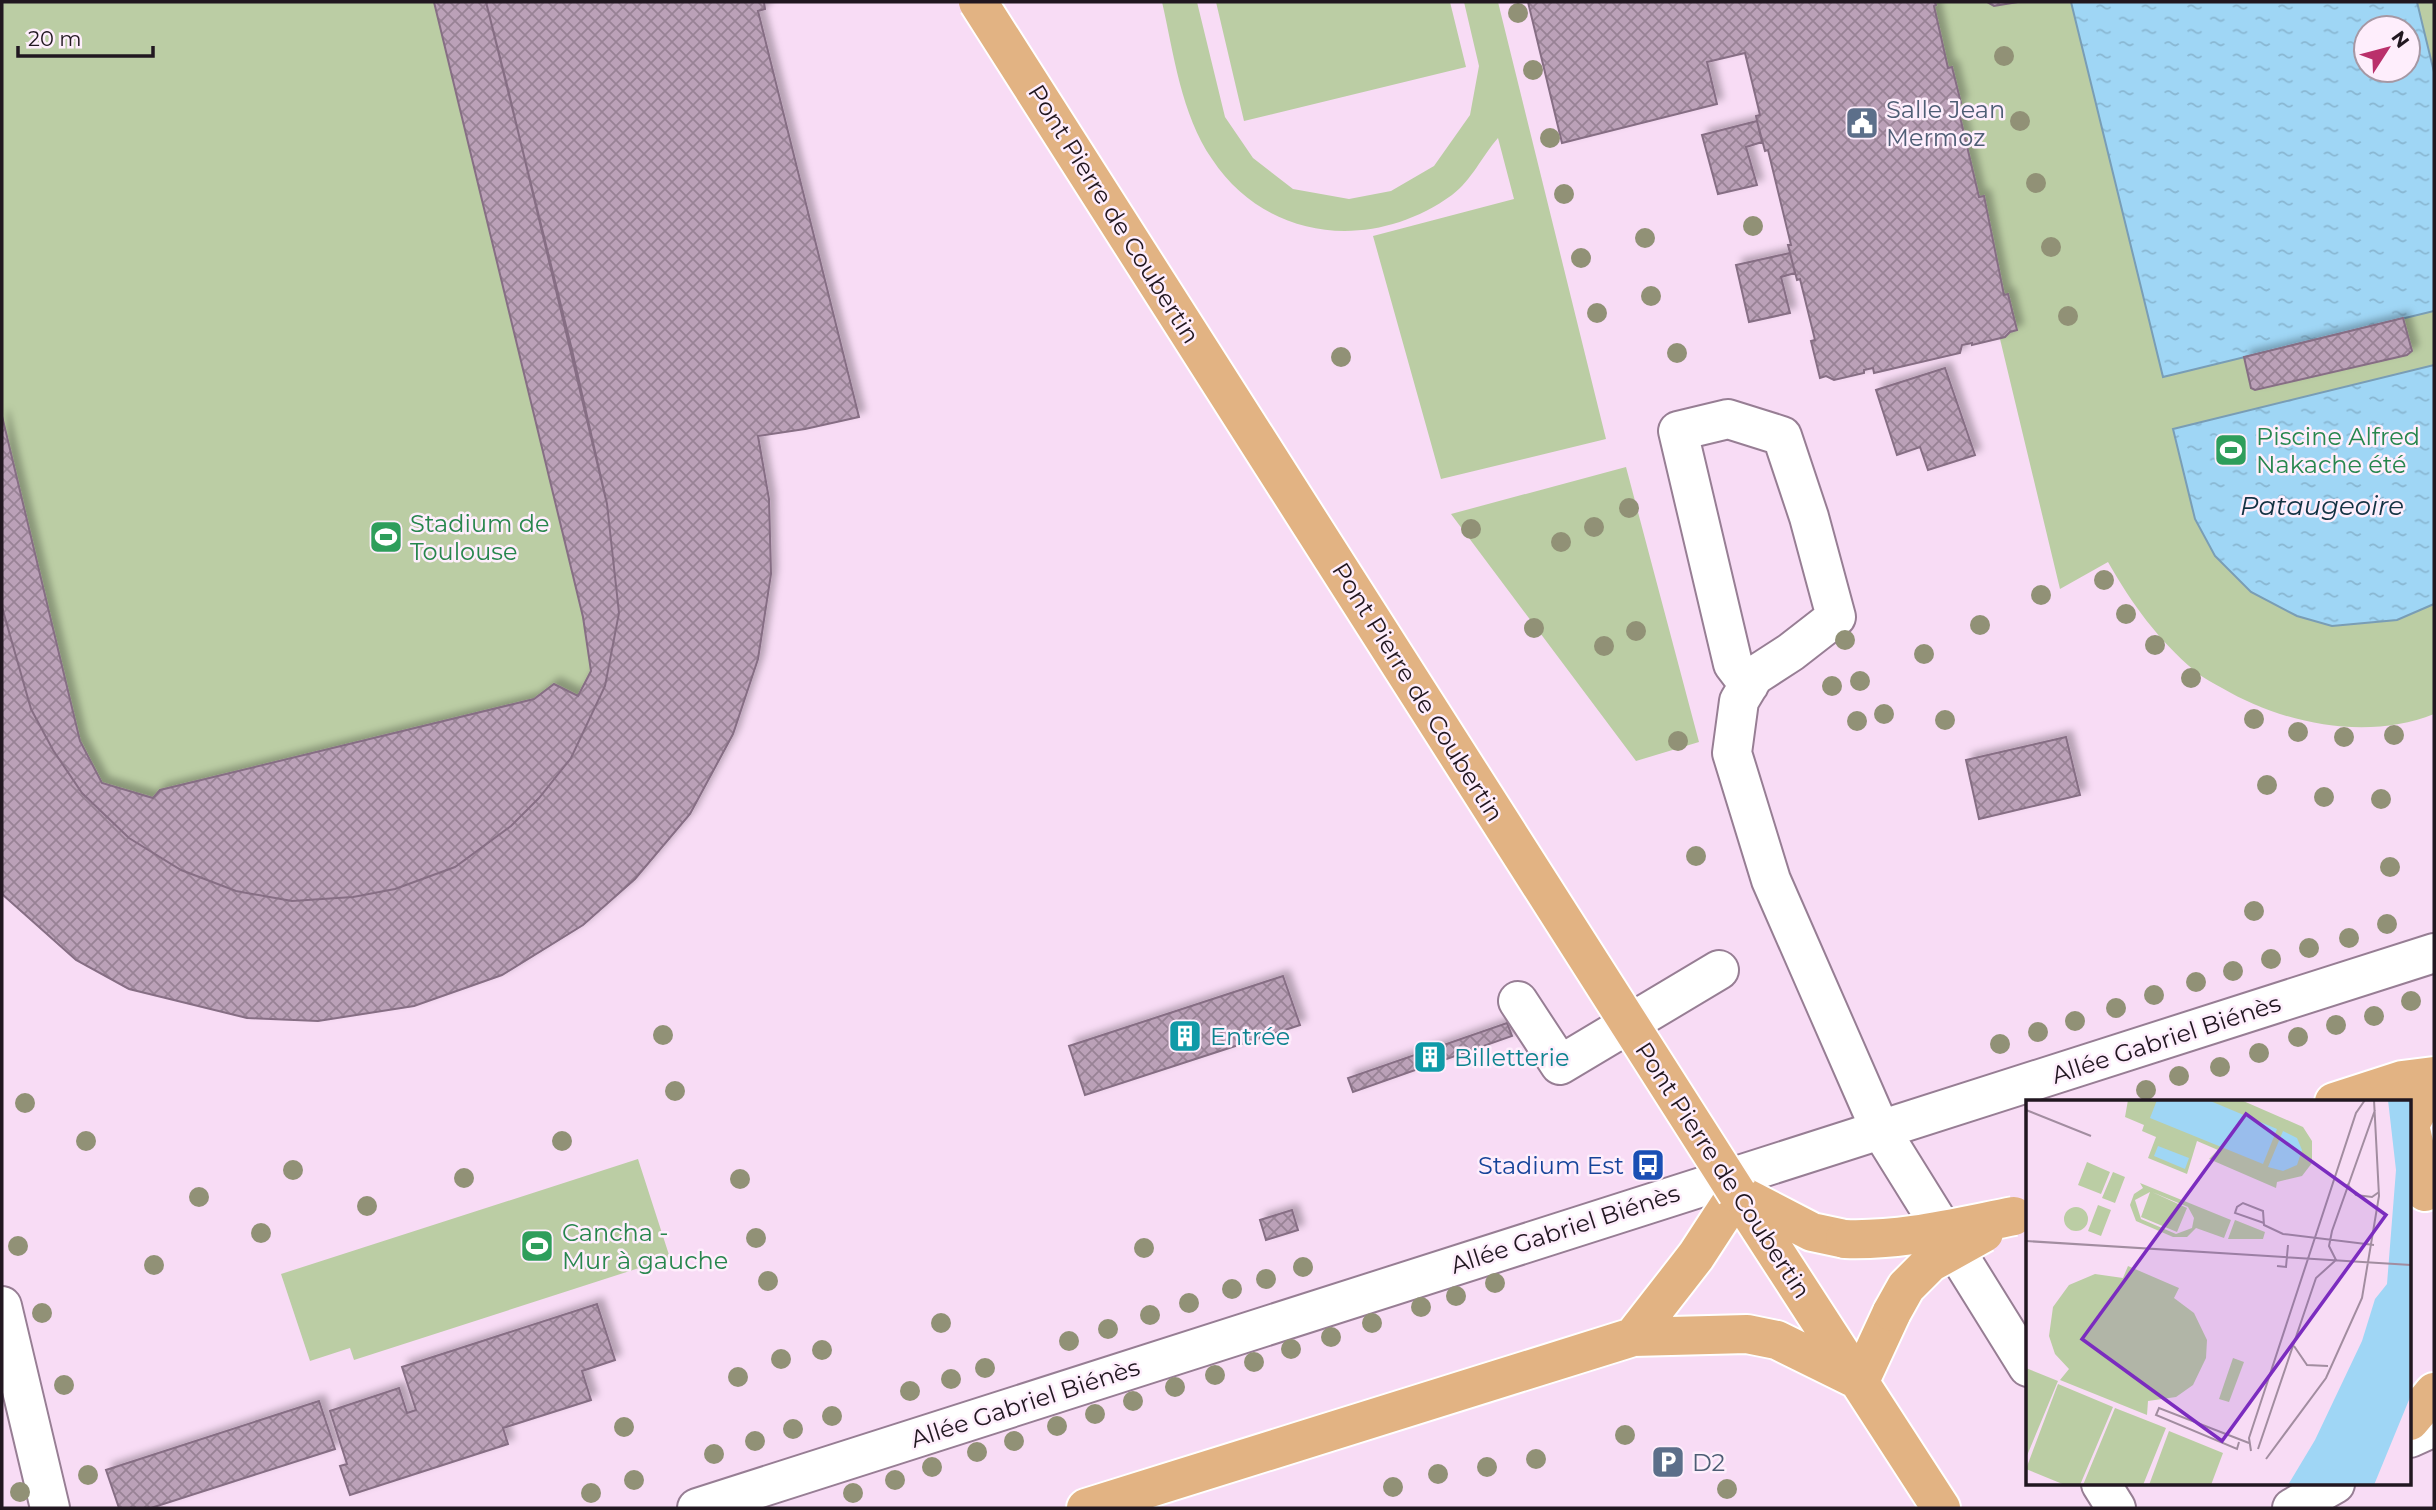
<svg xmlns="http://www.w3.org/2000/svg" width="2436" height="1510" font-family="Montserrat,sans-serif">
	<style>
		.grass { fill: #bbcda4; fill-rule: evenodd }
		.water { fill: url(#water-ripples); stroke: #799db5; stroke-width: 2; fill-rule: evenodd }
		.building { fill: url(#building-cross-hatch); stroke: #866e84; stroke-width: 2; filter: url(#shadow) }
		.lines { fill: none; stroke-linecap: round; stroke-linejoin: round }
		.minor-casing { stroke: #977e94; stroke-width: 42 }
		.major-casing { stroke: #fff; stroke-width: 42 }
		.minor { stroke: #fff; stroke-width: 38 }
		.major { stroke: #e2b383; stroke-width: 38 }
		.major-bridge-casing { stroke: #fff; stroke-width: 42; stroke-linecap: butt }
		.major-bridge { stroke: #e2b383; stroke-width: 38 }
		.tree { fill: #919176 }
		.labels { text-anchor: middle; dominant-baseline: central; stroke-width: 5; stroke-linejoin: round; paint-order: stroke }
		.service-label { font-size: 24px; fill: #4e5e75; stroke: #feeefc; text-anchor: start }
		.street-label { font-size: 24px; fill: #211720; stroke: #feeefc }
		.leisure-label { font-size: 24px; fill: #27864d; stroke: #feeefc; text-anchor: start }
		.culture-label { font-size: 24px; fill: #0d838f; stroke: #feeefc; text-anchor: start }
		.transit-label { font-size: 24px; fill: #164399; stroke: #feeefc; text-anchor: end }
		.water-label { font-size: 26px; font-style: italic; fill: #123243; stroke: #feeefc }
		.inset-road { fill: none; stroke: #a28da0; stroke-width: 2 }
		.view { fill: #7b2cbf; fill-opacity: 0.15; stroke: #7b2cbf; stroke-width: 3.5 }
		.inset-edge { fill: none; stroke: #211720; stroke-width: 3.5 }
	</style>
	<defs>
		<pattern id="water-ripples" width="26" height="14" patternUnits="userSpaceOnUse" patternTransform="scale(1.75)"><rect width="26" height="14" fill="#9fd6f5"/><path d="M2 4q2-2 4 0t4 0M15 11q2-2 4 0t4 0" fill="none" stroke="#89b7d2"/></pattern>
		<pattern id="building-cross-hatch" width="8" height="8" patternUnits="userSpaceOnUse" patternTransform="scale(1.75)"><rect width="8" height="8" fill="#bba1b8"/><path d="M0 0l8 8M0 8l8-8" fill="none" stroke="#988295"/></pattern>
		<filter id="shadow"><feDropShadow dx="6" dy="-6" stdDeviation="3.5" flood-color="#0004"/></filter>
	</defs>
	<rect width="100%" height="100%" fill="#f8dcf5"/>
	<path class="grass" d="M2 2H764L765 9 758 11 859 417 805 429 758 436 769 499 771 574 758 659 733 734 690 814 635 879 583 925 502 975 414 1006 318 1021 247 1018 129 989 76 960 2 894Z
		M1162 2H1197L1225 117 1253 158 1293 189 1349 199 1391 191 1434 166 1470 115 1479 66 1464 2H1498L1606 439 1441 479 1373 236 1514 199 1498 138C1482 156 1472 180 1452 195 1373 252 1267 242 1212 159 1181 114 1174 54 1162 2Z
		M1216 2H1450L1466 67 1244 121Z
		M1935 2H1987L1995 6 2018 2H2434V714C2367 741 2283 724 2222 688 2213 683 2203 678 2195 671 2158 640 2132 604 2108 562L2060 589 2000 339 2017 329 2008 295H2004L1984 196 1979 197 1957 104 1961 103 1952 68H1948L1934 6 1936 5ZM2366 28H2408V70H2366Z
		M1626 467 1699 742 1636 761 1451 514Z
		M638 1159 670 1258 354 1360 350 1348 310 1361 281 1274Z"/>
	<path class="water" d="M2071 2H2417L2434 72V311L2163 377ZM2366 28H2408V70H2366Z
		M2434 365V604L2397 620 2332 626 2297 616 2251 592 2215 556 2195 519 2173 429Z"/>
	<path class="building" d="M434 2H486L507 85 607 504 619 613 605 686 571 758 539 798 511 826 455 867 395 889 353 897 292 901 236 891 181 870 129 838 82 793 53 750 31 709 2 607V416L80 741 102 783 153 798 160 790 534 699 554 684 578 696 591 671 583 617Z
		M486 2H764L765 9 758 11 859 417 805 429 758 436 769 499 771 574 758 659 733 734 690 814 635 879 583 925 502 975 414 1006 318 1021 247 1018 129 989 76 960 2 894V607L31 709 53 750 82 793 129 838 181 870 236 891 292 901 353 897 395 889 455 867 511 826 539 798 571 758 605 686 619 613 607 504 572 350Z
		M1528 2H1935L1936 5 1934 6 1948 68 1952 67 1961 103 1957 104 1979 197 1984 196 2004 295 2008 294 2017 330 2010 332 2005 337 1972 345V343L1962 345 1960 353 1874 373 1873 368 1864 370V373L1834 380 1826 376 1820 378 1811 341 1815 340 1800 279 1797 280 1788 245H1791L1768 150 1765 151 1757 121 1756 116 1760 115 1745 53 1707 62 1717 104 1562 143Z
		M1987 2H2018L1994 6Z
		M1757 121 1762 142 1746 147 1757 185 1718 194 1702 135Z
		M1790 253 1795 273 1781 277 1790 313 1749 322 1736 265Z
		M2403 318 2412 351 2407 355 2255 390 2251 388 2244 357Z
		M1945 368 1975 455 1928 470 1920 447 1897 455 1876 390Z
		M2066 737 2080 795 1979 819 1966 760Z
		M1283 976 1300 1025 1085 1095 1069 1046Z
		M1507 1023 1512 1036 1353 1092 1348 1078Z
		M1292 1210 1298 1230 1266 1240 1260 1220Z
		M597 1304 615 1360 582 1371 591 1400 503 1428 508 1444 350 1495 340 1466 347 1464 330 1411 399 1388 407 1413 416 1410 402 1367Z
		M319 1401 335 1449 151 1508H119L106 1470Z"/>
	<g class="lines">
		<defs>
			<path id="minor" d="M1749 685 1733 664 1678 431 1728 419 1782 436 1809 517 1836 617 1791 652 1754 676 1739 701 1732 753 1771 880 1880 1129 2028 1367
				M1518 1001 1560 1065 1719 970
				M2 1306 50 1508
				M2410 1438 2434 1427
				M2101 1484 2116 1508
				M697 1508 2434 953
				M2292 1508 2335 1484"/>
			<path id="major" d="M2334 1102 2402 1080 2434 1076
				M2425 1192 2410 1125 2421 1104 2434 1091
				M1737 1193 1941 1508
				M1739 1194 1812 1232 1845 1239
				M1633 1337 1696 1256 1737 1193
				M1860 1381 1892 1312
				M2410 1421 2434 1392
				M1086 1508 1633 1337 1747 1334 1777 1340 1860 1381"/>
		</defs>
		<use href="#minor" class="minor-casing"/>
		<use href="#major" class="major-casing"/>
		<use href="#minor" class="minor"/>
		<use href="#major" class="major"/>
		<defs>
			<path id="major-bridge" d="M978 2 1737 1193
				M1845 1239C1902 1241 1957 1227 2014 1216
				M1892 1312 1906 1287 1930 1263 1984 1233"/>
		</defs>
		<use href="#major-bridge" class="major-bridge-casing"/>
		<use href="#major-bridge" class="major-bridge"/>
	</g>
	<g class="tree">
		<circle cx="1518" cy="13" r="10"/>
		<circle cx="2004" cy="56" r="10"/>
		<circle cx="1533" cy="70" r="10"/>
		<circle cx="2020" cy="121" r="10"/>
		<circle cx="1550" cy="138" r="10"/>
		<circle cx="2036" cy="183" r="10"/>
		<circle cx="1564" cy="194" r="10"/>
		<circle cx="1753" cy="226" r="10"/>
		<circle cx="1645" cy="238" r="10"/>
		<circle cx="2051" cy="247" r="10"/>
		<circle cx="1581" cy="258" r="10"/>
		<circle cx="1651" cy="296" r="10"/>
		<circle cx="1597" cy="313" r="10"/>
		<circle cx="2068" cy="316" r="10"/>
		<circle cx="1677" cy="353" r="10"/>
		<circle cx="1341" cy="357" r="10"/>
		<circle cx="1629" cy="508" r="10"/>
		<circle cx="1594" cy="527" r="10"/>
		<circle cx="1471" cy="529" r="10"/>
		<circle cx="1561" cy="542" r="10"/>
		<circle cx="2104" cy="580" r="10"/>
		<circle cx="2041" cy="595" r="10"/>
		<circle cx="2126" cy="614" r="10"/>
		<circle cx="1980" cy="625" r="10"/>
		<circle cx="1534" cy="628" r="10"/>
		<circle cx="1636" cy="631" r="10"/>
		<circle cx="1845" cy="640" r="10"/>
		<circle cx="2155" cy="645" r="10"/>
		<circle cx="1604" cy="646" r="10"/>
		<circle cx="1924" cy="654" r="10"/>
		<circle cx="2191" cy="678" r="10"/>
		<circle cx="1860" cy="681" r="10"/>
		<circle cx="1832" cy="686" r="10"/>
		<circle cx="1884" cy="714" r="10"/>
		<circle cx="2254" cy="719" r="10"/>
		<circle cx="1945" cy="720" r="10"/>
		<circle cx="1857" cy="721" r="10"/>
		<circle cx="2298" cy="732" r="10"/>
		<circle cx="2394" cy="735" r="10"/>
		<circle cx="2344" cy="737" r="10"/>
		<circle cx="1678" cy="741" r="10"/>
		<circle cx="2267" cy="785" r="10"/>
		<circle cx="2324" cy="797" r="10"/>
		<circle cx="2381" cy="799" r="10"/>
		<circle cx="1696" cy="856" r="10"/>
		<circle cx="2390" cy="867" r="10"/>
		<circle cx="2254" cy="911" r="10"/>
		<circle cx="2387" cy="924" r="10"/>
		<circle cx="2349" cy="938" r="10"/>
		<circle cx="2309" cy="948" r="10"/>
		<circle cx="2271" cy="959" r="10"/>
		<circle cx="2233" cy="971" r="10"/>
		<circle cx="2196" cy="982" r="10"/>
		<circle cx="2154" cy="995" r="10"/>
		<circle cx="2411" cy="1001" r="10"/>
		<circle cx="2116" cy="1008" r="10"/>
		<circle cx="2374" cy="1016" r="10"/>
		<circle cx="2075" cy="1021" r="10"/>
		<circle cx="2336" cy="1025" r="10"/>
		<circle cx="2038" cy="1032" r="10"/>
		<circle cx="663" cy="1035" r="10"/>
		<circle cx="2298" cy="1037" r="10"/>
		<circle cx="2000" cy="1044" r="10"/>
		<circle cx="2259" cy="1053" r="10"/>
		<circle cx="2220" cy="1067" r="10"/>
		<circle cx="2179" cy="1076" r="10"/>
		<circle cx="2146" cy="1090" r="10"/>
		<circle cx="675" cy="1091" r="10"/>
		<circle cx="25" cy="1103" r="10"/>
		<circle cx="86" cy="1141" r="10"/>
		<circle cx="562" cy="1141" r="10"/>
		<circle cx="293" cy="1170" r="10"/>
		<circle cx="464" cy="1178" r="10"/>
		<circle cx="740" cy="1179" r="10"/>
		<circle cx="199" cy="1197" r="10"/>
		<circle cx="367" cy="1206" r="10"/>
		<circle cx="261" cy="1233" r="10"/>
		<circle cx="756" cy="1238" r="10"/>
		<circle cx="18" cy="1246" r="10"/>
		<circle cx="1144" cy="1248" r="10"/>
		<circle cx="154" cy="1265" r="10"/>
		<circle cx="1303" cy="1267" r="10"/>
		<circle cx="1266" cy="1279" r="10"/>
		<circle cx="768" cy="1281" r="10"/>
		<circle cx="1495" cy="1283" r="10"/>
		<circle cx="1232" cy="1289" r="10"/>
		<circle cx="1456" cy="1296" r="10"/>
		<circle cx="1189" cy="1303" r="10"/>
		<circle cx="1421" cy="1307" r="10"/>
		<circle cx="42" cy="1313" r="10"/>
		<circle cx="1150" cy="1315" r="10"/>
		<circle cx="941" cy="1323" r="10"/>
		<circle cx="1372" cy="1323" r="10"/>
		<circle cx="1108" cy="1329" r="10"/>
		<circle cx="1331" cy="1337" r="10"/>
		<circle cx="1069" cy="1341" r="10"/>
		<circle cx="1291" cy="1349" r="10"/>
		<circle cx="822" cy="1350" r="10"/>
		<circle cx="781" cy="1359" r="10"/>
		<circle cx="1254" cy="1362" r="10"/>
		<circle cx="985" cy="1368" r="10"/>
		<circle cx="1215" cy="1375" r="10"/>
		<circle cx="738" cy="1377" r="10"/>
		<circle cx="951" cy="1379" r="10"/>
		<circle cx="64" cy="1385" r="10"/>
		<circle cx="1175" cy="1387" r="10"/>
		<circle cx="910" cy="1391" r="10"/>
		<circle cx="1133" cy="1401" r="10"/>
		<circle cx="1095" cy="1414" r="10"/>
		<circle cx="832" cy="1416" r="10"/>
		<circle cx="1057" cy="1426" r="10"/>
		<circle cx="624" cy="1427" r="10"/>
		<circle cx="793" cy="1429" r="10"/>
		<circle cx="1625" cy="1435" r="10"/>
		<circle cx="755" cy="1441" r="10"/>
		<circle cx="1014" cy="1441" r="10"/>
		<circle cx="977" cy="1452" r="10"/>
		<circle cx="714" cy="1454" r="10"/>
		<circle cx="1536" cy="1459" r="10"/>
		<circle cx="932" cy="1467" r="10"/>
		<circle cx="1487" cy="1467" r="10"/>
		<circle cx="1438" cy="1474" r="10"/>
		<circle cx="88" cy="1475" r="10"/>
		<circle cx="634" cy="1480" r="10"/>
		<circle cx="895" cy="1480" r="10"/>
		<circle cx="1393" cy="1487" r="10"/>
		<circle cx="1727" cy="1489" r="10"/>
		<circle cx="20" cy="1492" r="10"/>
		<circle cx="591" cy="1493" r="10"/>
		<circle cx="853" cy="1493" r="10"/>
	</g>
	<defs>
		<symbol id="civic-square" viewBox="-11 -11 22 22"><rect x="-9" y="-9" width="18" height="18" rx="4" fill="#5c6f8a" stroke="#feeefc"/><path d="M-.6-6.5H3V-4.5H.6V-3L4-1V1h2V6H-6V1h2V-1L-.6-3ZM-1.2 2.5V6h2.4V2.5Z" fill="#fff"/></symbol>
		<symbol id="stadium-square" viewBox="-11 -11 22 22"><rect x="-9" y="-9" width="18" height="18" rx="4" fill="#2e9e5b" stroke="#feeefc"/><path d="M0-5a6.5 5 0 1 0 0 10a6.5 5 0 1 0 0-10ZM-3.5-1.8h7v3.6h-7Z" fill="#fff"/></symbol>
		<symbol id="building-square" viewBox="-11 -11 22 22"><rect x="-9" y="-9" width="18" height="18" rx="4" fill="#0f9aa8" stroke="#feeefc"/><path d="M-4-6H4V6H1V3H-1V6H-4ZM-2.5-4.3h1.7v1.8h-1.7ZM.8-4.3h1.7v1.8H.8ZM-2.5-1h1.7V.8h-1.7ZM.8-1h1.7V.8H.8Z" fill="#fff"/></symbol>
		<symbol id="bus-square" viewBox="-11 -11 22 22"><rect x="-9" y="-9" width="18" height="18" rx="4" fill="#1a4fb4" stroke="#feeefc"/><path d="M-5-6H5V4H4V6H2V4H-2V6H-4V4H-5ZM-3.5-4V0h7V-4ZM-3.5 1.2v1.5H-2V1.2ZM2 1.2v1.5H3.5V1.2Z" fill="#fff"/></symbol>
		<symbol id="parking-square" viewBox="-11 -11 22 22"><rect x="-9" y="-9" width="18" height="18" rx="4" fill="#5c6f8a" stroke="#feeefc"/><path d="M-3.5-5.5H1a3.5 3.5 0 0 1 0 7H-1V5.5H-3.5ZM-1-3.4V-.6H.8a1.4 1.4 0 0 0 0-2.8Z" fill="#fff"/></symbol>
	</defs>
	<g fill-rule="evenodd">
		<use href="#civic-square" x="1843" y="104" width="38" height="38"/>
		<use href="#stadium-square" x="2212" y="431" width="38" height="38"/>
		<use href="#stadium-square" x="367" y="518" width="38" height="38"/>
		<use href="#building-square" x="1166" y="1017" width="38" height="38"/>
		<use href="#building-square" x="1411" y="1038" width="38" height="38"/>
		<use href="#bus-square" x="1629" y="1146" width="38" height="38"/>
		<use href="#stadium-square" x="518" y="1227" width="38" height="38"/>
		<use href="#parking-square" x="1649" y="1443" width="38" height="38"/>
	</g>
	<g class="labels">
		<g class="service-label">
			<text x="1886" y="109">Salle Jean<tspan x="1886" dy="28">Mermoz</tspan></text>
			<text x="1692" y="1462">D2</text>
		</g>
		<g class="street-label">
			<text transform="translate(1114 214) rotate(58)">Pont Pierre de Coubertin</text>
			<text transform="translate(1418 692) rotate(58)">Pont Pierre de Coubertin</text>
			<text transform="translate(2166 1039) rotate(-18)">Allée Gabriel Biénès</text>
			<text transform="translate(1723 1170) rotate(57)">Pont Pierre de Coubertin</text>
			<text transform="translate(1565 1229) rotate(-18)">Allée Gabriel Biénès</text>
			<text transform="translate(1025 1403) rotate(-18)">Allée Gabriel Biénès</text>
		</g>
		<g class="leisure-label">
			<text x="2256" y="436">Piscine Alfred<tspan x="2256" dy="28">Nakache été</tspan></text>
			<text x="410" y="523">Stadium de<tspan x="410" dy="28">Toulouse</tspan></text>
			<text x="562" y="1232">Cancha -<tspan x="562" dy="28">Mur à gauche</tspan></text>
		</g>
		<g class="culture-label">
			<text x="1210" y="1036">Entrée</text>
			<text x="1454" y="1057">Billetterie</text>
		</g>
		<g class="transit-label">
			<text x="1624" y="1165">Stadium Est</text>
		</g>
		<g class="water-label">
			<text x="2322" y="506">Pataugeoire</text>
		</g>
	</g>
	<g transform="translate(2026 1100)">
		<rect width="385" height="385" fill="#f8dcf5"/>
		<path d="M102 0H215L277 27 286 41V63L276 76 251 82 250 88 183 59 192 50 171 41 161 74 122 58 130 37 116 31 118 25 99 17ZM61 62 84 72 75 94 52 85ZM87 72 99 77 89 103 76 98ZM114 83 205 120 198 138 170 128 161 137H147L110 121 104 105 108 94 117 88ZM124 92 115 117 151 132 161 108 126 92 162 107 168 118 166 128 150 134 115 119 109 100ZM72 105 85 110 75 136 62 131ZM38 119a12 12 0 1 1 24 0a12 12 0 1 1-24 0ZM209 120 239 132 237 139H202ZM102 166 153 188 148 198 168 213 181 240 180 258 167 285 150 297 122 301 121 315 34 280 43 269 29 254 23 236 27 207 43 185 69 174 97 178ZM207 258 218 262 203 302 193 299ZM0 268 32 281 0 358ZM32 284 87 307 54 385H39L0 369ZM89 308 140 328 117 385H57ZM143 331 197 353 185 385H123Z" fill="#bbcda4" fill-rule="evenodd"/>
		<path d="M131 0H182L251 29 237 64 124 18ZM362 0H385V295L348 385H262L289 340 336 241 349 199 361 184 370 70ZM257 31 271 38 276 50 271 65 257 71 242 67ZM132 46 163 58 159 69 128 56Z" fill="#9fd6f5"/>
		<path class="inset-road" d="M0 10 65 36M321 84 330 95 346 97 353 92M238 123 209 113 211 107 217 103 237 111 238 125 257 134 348 145M0 141 385 165M310 160 303 146 306 131 349 10M251 166 260 167 262 145M268 246 281 265 302 266M213 342 211 349 130 315 133 308 223 343M232 349 290 178 310 160M225 351 223 338 330 13 339 0M240 359 300 278 336 198 353 96 348 0"/>
		<path class="view" d="M220 14 360 115 196 341 56 239Z"/>
		<rect width="385" height="385" class="inset-edge"/>
	</g>
	<rect width="2436" height="1510" fill="none" stroke="#211720" stroke-width="7"/>
	<g transform="translate(2387 49) rotate(54)"><circle r="33" fill="#feeefc" stroke="#a698a4" stroke-width="2"/>
	<path d="M0-5L12 26L0 18L-12 26Z" fill="#ba306b"/>
	<text y="-10" font-size="19" font-weight="bold" text-anchor="middle" fill="#211720">N</text>
	</g>
	<path d="M18 46v10h135v-10" fill="none" stroke="#211720" stroke-width="3.5"/>
	<text x="28" y="46" font-size="21" fill="#211720" stroke="#feeefc" stroke-width="5" paint-order="stroke">20 m</text>
</svg>
